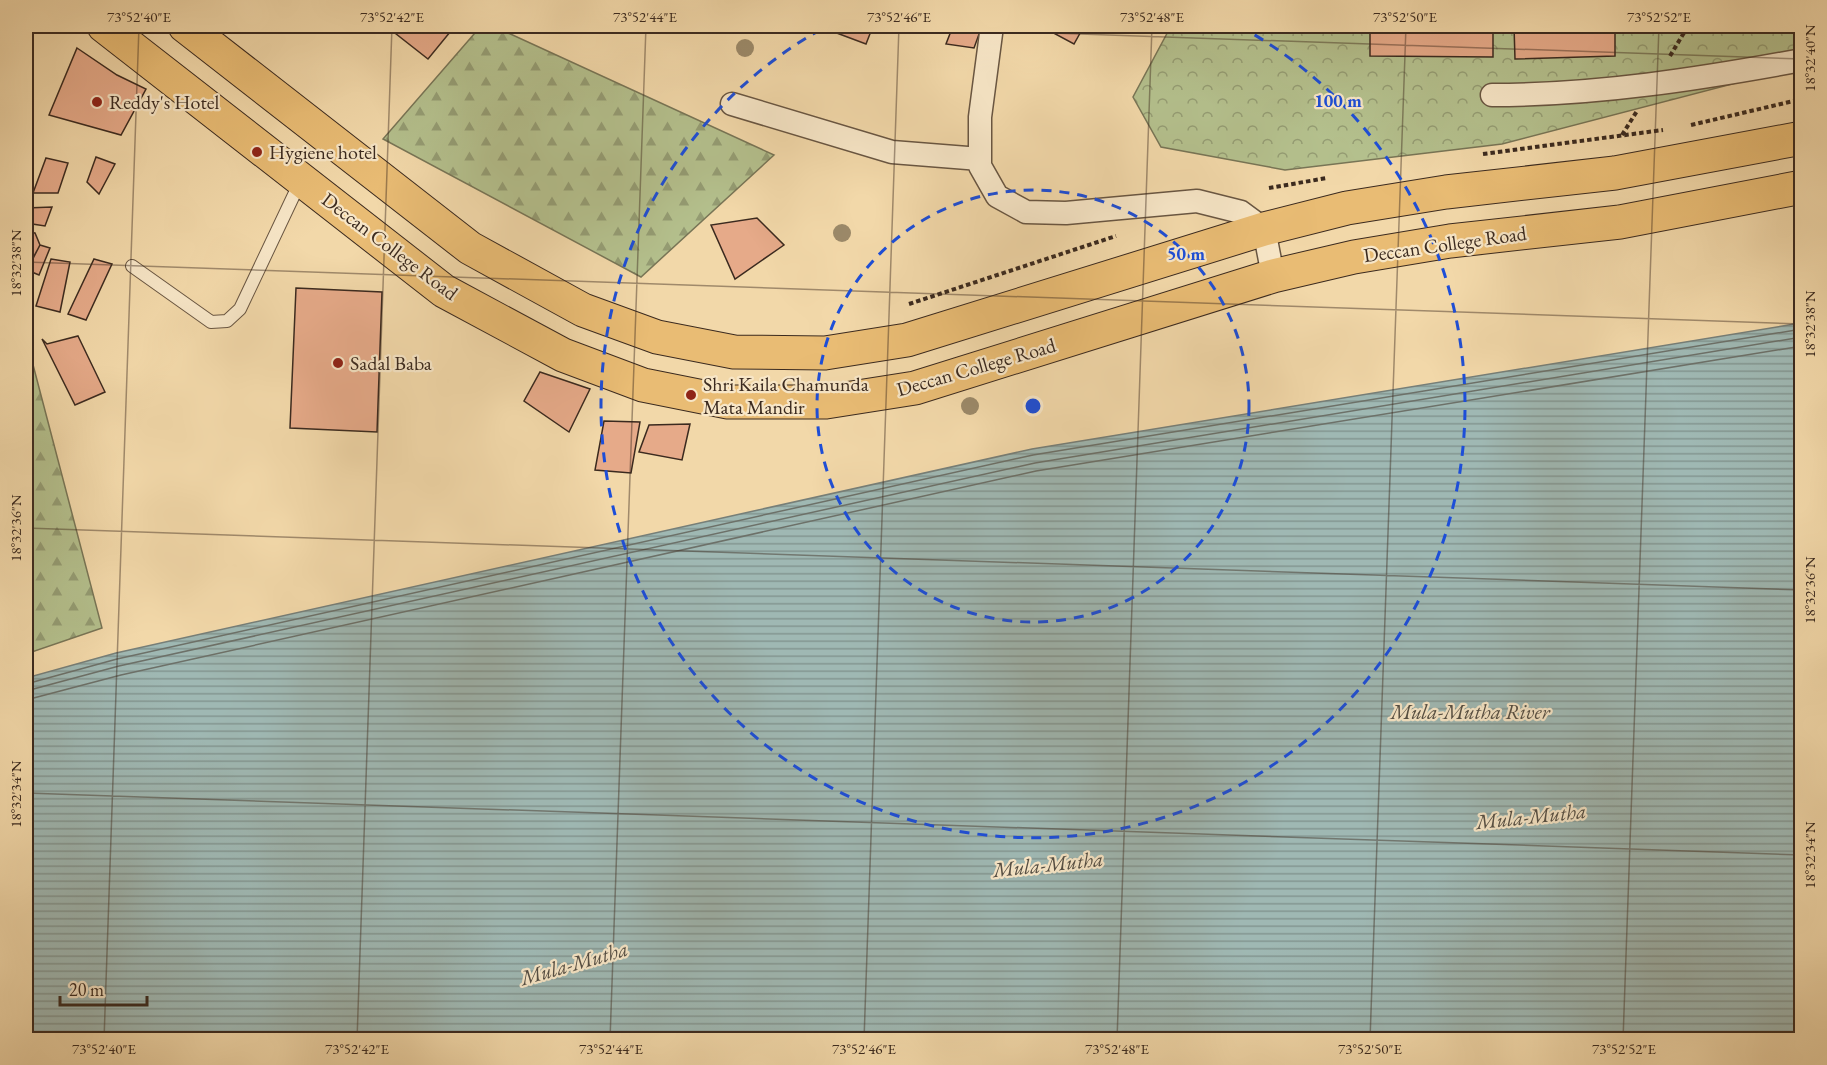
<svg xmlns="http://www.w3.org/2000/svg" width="1827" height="1065" font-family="'EB Garamond',serif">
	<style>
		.forest { fill: url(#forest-firs); stroke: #787556; stroke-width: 1.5 }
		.park { fill: url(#park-crowns); stroke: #787556; stroke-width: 1.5 }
		.water { fill: url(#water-rules); stroke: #777f78; stroke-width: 1.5 }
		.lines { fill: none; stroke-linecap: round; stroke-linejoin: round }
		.shore { stroke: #6d7169; stroke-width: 1.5 }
		.building { fill: #e6aa89; stroke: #3b2a1f; stroke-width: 1.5 }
		.lane-casing { stroke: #695642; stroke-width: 14 }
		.street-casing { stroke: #695642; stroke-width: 25 }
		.primary-casing { stroke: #3b2a1f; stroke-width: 35 }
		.path { stroke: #3b2a1f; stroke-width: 4; stroke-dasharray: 4.5 3; stroke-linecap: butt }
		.lane { stroke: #f7e6c7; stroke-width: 12 }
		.street { stroke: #f7e6c7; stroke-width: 22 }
		.primary { stroke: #e9bc74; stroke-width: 33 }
		.tree { fill: #9b8969 }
		.ticks { fill: none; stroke: #3b2a1f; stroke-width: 1.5; stroke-opacity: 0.45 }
		.ring { fill: none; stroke: #1d4ed8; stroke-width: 3; stroke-dasharray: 10 8 }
		.poi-dot { fill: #8f2418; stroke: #f7e6c7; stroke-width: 2 }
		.labels { text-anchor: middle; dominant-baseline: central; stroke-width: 4.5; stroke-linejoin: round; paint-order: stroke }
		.poi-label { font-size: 20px; fill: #3b2a1f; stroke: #f7e6c7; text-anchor: start }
		.street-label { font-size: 20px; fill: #3b2a1f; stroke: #f7e6c7 }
		.water-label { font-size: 21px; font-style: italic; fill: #544e44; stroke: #f7e6c7 }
		.centre { fill: #1d4ed8; stroke: #f7e6c7; stroke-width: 3 }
		.ring-label { font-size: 18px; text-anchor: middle; font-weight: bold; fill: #1d4ed8; stroke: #f7e6c7; stroke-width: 4.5; stroke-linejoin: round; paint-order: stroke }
		.neatline { fill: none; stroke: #3b2a1f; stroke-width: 2 }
		.ticks-label { font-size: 15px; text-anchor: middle; fill: #3b2a1f }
	</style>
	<defs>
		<pattern id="forest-firs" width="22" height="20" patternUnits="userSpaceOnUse" patternTransform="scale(1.5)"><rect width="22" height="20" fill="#b4c08d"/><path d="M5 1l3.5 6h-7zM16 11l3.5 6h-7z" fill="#949c73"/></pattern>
		<pattern id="park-crowns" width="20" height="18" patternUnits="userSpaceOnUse" patternTransform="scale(1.5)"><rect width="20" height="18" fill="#b4c08d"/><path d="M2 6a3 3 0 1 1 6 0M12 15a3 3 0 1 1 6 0" fill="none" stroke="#949c73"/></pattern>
		<pattern id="water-rules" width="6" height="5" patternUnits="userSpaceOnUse" patternTransform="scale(1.5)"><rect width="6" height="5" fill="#9fb8b3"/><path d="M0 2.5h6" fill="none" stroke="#839691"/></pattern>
	</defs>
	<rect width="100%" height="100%" fill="#f2d8a9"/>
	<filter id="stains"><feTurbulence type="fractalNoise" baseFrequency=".00333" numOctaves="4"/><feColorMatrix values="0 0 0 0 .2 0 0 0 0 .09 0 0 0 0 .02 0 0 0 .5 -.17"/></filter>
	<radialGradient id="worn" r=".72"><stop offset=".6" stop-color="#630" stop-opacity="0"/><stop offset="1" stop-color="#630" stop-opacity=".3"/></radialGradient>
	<path class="forest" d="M481 26H493L774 155 641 277 383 139Z
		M26 338 102 628 26 654Z"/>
	<path class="park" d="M1171 26H1801V66L1502 144 1285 170 1161 147 1133 97Z"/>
	<path class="water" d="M1801 323V1039H26V678L116 653 1032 449Z"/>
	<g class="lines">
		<path class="shore" d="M26 684 117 659 1033 455 1802 329
			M26 691 119 666 1035 463 1802 337
			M26 700 121 675 1036 471 1802 346"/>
	</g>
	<path class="building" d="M386 26H455L428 59Z
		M818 26H873L866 44Z
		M953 26H982L974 48 946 44Z
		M1048 26H1084L1074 44 1046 29Z
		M1370 26H1493V57L1370 56Z
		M1514 26H1615V56L1515 59Z
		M77 48 117 75 146 89 121 135 49 115Z
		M96 157 115 164 99 194 87 182Z
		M46 158 68 163 58 193H33Z
		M52 207 45 226 26 223V208Z
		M757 218 784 245 735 279 711 225Z
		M26 232 35 233 40 245 34 256 26 251Z
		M40 245 50 248 39 275 27 270Z
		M51 259 70 262 60 312 36 306Z
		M94 259 112 264 86 320 68 314Z
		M296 288 382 292 377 432 290 428Z
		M78 336 105 392 75 405 42 339 47 344Z
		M540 372 590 389 569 432 524 401Z
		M604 421 640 422 631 473 595 470Z
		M690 424 682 460 639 452 649 425Z"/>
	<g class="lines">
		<defs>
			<path id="lane" d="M132 266 211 322 227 321 240 309 301 180"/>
			<path id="street" d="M992 26 980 117V166L997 196 1026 212 1066 213 1197 201 1241 212 1264 229 1273 276
				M1492 95C1596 95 1699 79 1802 60
				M732 104 892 152 980 159"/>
			<path id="primary" d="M104 26 444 291 563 355 643 385 728 402H826L915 388 1273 276 1354 257 1450 241 1620 222 1802 187
				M185 26 470 248 583 310 657 337 734 352 825 353 907 340 1264 229 1347 208 1446 192 1615 173 1802 138"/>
		</defs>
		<use href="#lane" class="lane-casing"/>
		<use href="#street" class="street-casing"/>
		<use href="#primary" class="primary-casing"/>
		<path class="path" d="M1670 56 1688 26
			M1691 125 1802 99
			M1622 135 1637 111
			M1483 154 1663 130
			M1269 188 1327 178
			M909 304 1116 236"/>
		<use href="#lane" class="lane"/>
		<use href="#street" class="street"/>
		<use href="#primary" class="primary"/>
	</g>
	<g class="tree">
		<circle cx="745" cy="48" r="9"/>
		<circle cx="842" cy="233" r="9"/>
		<circle cx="970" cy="406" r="9"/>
	</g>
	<path class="ticks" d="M850 26 1802 59M26 262 1802 324M26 528 1802 590M26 793 1802 855M104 1040 139 26M357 1040 392 26M610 1040 646 26M864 1040 899 26M1117 1040 1152 26M1370 1040 1406 26M1623 1040 1659 26"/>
	<g class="ring">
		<circle cx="1033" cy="406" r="216"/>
		<path d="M1239 26A432 432 0 1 1 827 26"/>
	</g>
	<g class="poi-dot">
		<circle cx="97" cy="102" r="6"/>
		<circle cx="257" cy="152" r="6"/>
		<circle cx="338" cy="363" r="6"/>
		<circle cx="691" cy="395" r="6"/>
	</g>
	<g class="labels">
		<g class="poi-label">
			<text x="109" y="102">Reddy's Hotel</text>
			<text x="269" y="152">Hygiene hotel</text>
			<text x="350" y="363">Sadal Baba</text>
			<text x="703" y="384">Shri Kaila Chamunda<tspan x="703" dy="23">Mata Mandir</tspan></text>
		</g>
		<g class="street-label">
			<text transform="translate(1445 244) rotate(-8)">Deccan College Road</text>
			<text transform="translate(390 246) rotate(37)">Deccan College Road</text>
			<text transform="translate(976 367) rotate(-16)">Deccan College Road</text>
		</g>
		<g class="water-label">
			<text x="1470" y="711">Mula-Mutha River</text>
			<text transform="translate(1531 816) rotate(-6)">Mula-Mutha</text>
			<text transform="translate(1048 864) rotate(-6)">Mula-Mutha</text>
			<text transform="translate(574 963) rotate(-16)">Mula-Mutha</text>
		</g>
	</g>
	<circle cx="1033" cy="406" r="9" class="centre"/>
	<g class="ring-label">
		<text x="1338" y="107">100 m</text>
		<text x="1186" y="260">50 m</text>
	</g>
	<rect width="1827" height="1065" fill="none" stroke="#f2d8a9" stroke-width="66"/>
	<path d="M60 996v9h87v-9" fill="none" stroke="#3b2a1f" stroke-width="3"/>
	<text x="69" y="996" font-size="18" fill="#3b2a1f" stroke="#f7e6c7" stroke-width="4.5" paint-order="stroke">20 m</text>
	<rect x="33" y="33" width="1761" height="999" class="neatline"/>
	<g class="ticks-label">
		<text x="139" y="22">73°52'40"E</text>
		<text x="392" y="22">73°52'42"E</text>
		<text x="645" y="22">73°52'44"E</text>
		<text x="899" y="22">73°52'46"E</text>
		<text x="1152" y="22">73°52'48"E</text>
		<text x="1405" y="22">73°52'50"E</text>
		<text x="1659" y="22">73°52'52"E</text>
		<text transform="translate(1810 58) rotate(-90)" y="5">18°32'40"N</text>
		<text transform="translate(16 263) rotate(-90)" y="5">18°32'38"N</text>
		<text transform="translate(1810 324) rotate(-90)" y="5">18°32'38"N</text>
		<text transform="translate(16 528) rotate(-90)" y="5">18°32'36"N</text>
		<text transform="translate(1810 590) rotate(-90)" y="5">18°32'36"N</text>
		<text transform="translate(16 794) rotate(-90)" y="5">18°32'34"N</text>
		<text transform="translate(1810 855) rotate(-90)" y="5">18°32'34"N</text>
		<text x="104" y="1054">73°52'40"E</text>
		<text x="357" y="1054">73°52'42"E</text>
		<text x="611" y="1054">73°52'44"E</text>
		<text x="864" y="1054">73°52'46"E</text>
		<text x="1117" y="1054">73°52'48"E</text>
		<text x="1370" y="1054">73°52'50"E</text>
		<text x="1624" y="1054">73°52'52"E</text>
	</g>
	<rect width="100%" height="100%" filter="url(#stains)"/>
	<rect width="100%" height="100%" fill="url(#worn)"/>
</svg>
